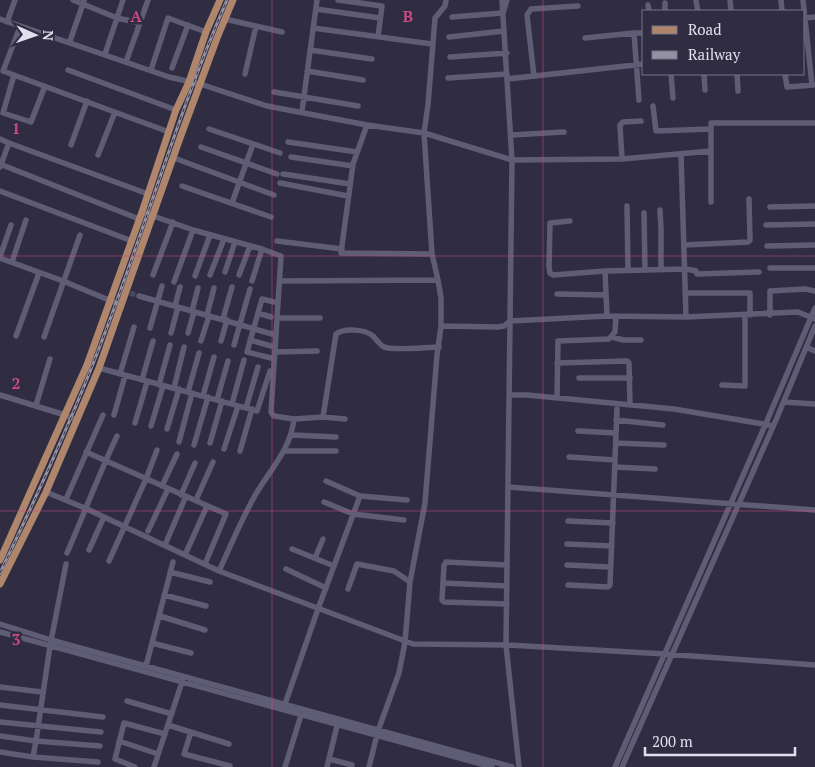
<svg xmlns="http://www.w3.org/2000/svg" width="815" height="767" font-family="'PT Serif',serif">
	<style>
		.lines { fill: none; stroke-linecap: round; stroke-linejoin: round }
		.minor-tunnel { stroke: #4a485c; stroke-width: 5.5; stroke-dasharray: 5.5 3; stroke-linecap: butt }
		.minor { stroke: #5f5d75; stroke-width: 5.5 }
		.major { stroke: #af856b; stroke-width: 7 }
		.rail-casing { stroke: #9391a2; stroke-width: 3 }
		.rail { stroke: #302d42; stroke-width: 1; stroke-dasharray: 4; stroke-linecap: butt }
		.grid { fill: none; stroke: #ca4a80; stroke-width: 1; stroke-opacity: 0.55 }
		.grid-label { font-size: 16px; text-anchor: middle; font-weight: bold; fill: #ca4a80; stroke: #302d42; stroke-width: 5; stroke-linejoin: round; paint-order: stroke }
	</style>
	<rect width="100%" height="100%" fill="#302d42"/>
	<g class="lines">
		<path class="minor-tunnel" d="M130 293 139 296"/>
		<path class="minor" d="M73 0 117 18 140 23
			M338 0 382 6 378 37
			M502 0 512 160 506 645 519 767
			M730 0 731 11
			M781 0 782 11
			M803 0 812 85
			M696 1 698 11
			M665 3V11
			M648 5 649 11
			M316 9 380 18
			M452 17 503 13 507 0
			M804 18 815 17
			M0 19 169 77 200 84 267 106 367 125 424 133 512 160 622 159 711 151V202
			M225 19 282 32
			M7 22 15 0
			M20 27 3 71 169 132
			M313 28 432 44
			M634 33H644
			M449 37 504 31
			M585 38 634 33 639 100
			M70 41 84 1
			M310 50 372 59
			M105 54 123 0
			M450 57 507 53
			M126 62 148 0
			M172 68 188 25
			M68 70 176 110
			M151 70 168 18 206 32
			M307 71 363 80
			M245 74 256 26
			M671 74 673 98
			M704 74 705 90
			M737 74 738 91
			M785 74 787 87 814 85
			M14 75 3 113 31 122 45 86
			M534 76 527 15 531 9 578 6
			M448 78 507 74
			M507 79 644 64
			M274 92 358 106
			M653 106 656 131 711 129
			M302 111 317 0
			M367 125 353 164 341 253 432 254 424 133 428 105 435 18 445 6 446 0
			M209 129 280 153
			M511 135 564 132
			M0 139 9 143
			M288 142 357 152
			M71 145 87 101
			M201 147 277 174
			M711 151V123H815
			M681 154 686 317
			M98 155 115 112
			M291 157 353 166
			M174 158 274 195
			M622 159 620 125 623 122 641 121
			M0 164 139 219
			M0 167 9 143 148 194
			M283 174 350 184
			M280 183 348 196
			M182 186 271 217
			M0 191 132 241
			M232 203 253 144
			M627 206 628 270
			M770 207 815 206
			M660 210 661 229V270
			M142 212 193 230 262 249 281 256 271 412 274 416 294 419 323 417 336 334C344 328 365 329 373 336 376 339 380 345 384 347 392 351 428 347 439 347
			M644 213 645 270
			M570 221 550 223 549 267 550 273 553 275 605 271
			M766 225 815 224
			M277 241 342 249
			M684 245 748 242 750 240 749 199
			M767 246 815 245
			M432 254 438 280
			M0 257 11 225
			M0 258 63 281 121 305
			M12 262 26 220
			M770 268H815
			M225 272 235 242
			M153 275 173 222
			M210 275 224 239
			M239 275 250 246
			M195 276 210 235
			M252 281 262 249
			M280 281 438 280 441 298V326L437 355 425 503 410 582 394 571 357 564 348 589
			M174 282 193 230
			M686 293H750V315
			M557 294 606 295
			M139 296 272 334
			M175 306 180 287
			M192 311 198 288
			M258 313 271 317
			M207 315 214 288
			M770 315V291L805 289 815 291
			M607 316 605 271 686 269 696 271 697 274 759 272
			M277 318H320
			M223 319 232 287
			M441 326 498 327 504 326 510 321 607 316 686 317 798 312 815 319
			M150 328 162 286
			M171 333 178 307
			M188 333 194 312
			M16 336 39 273
			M44 337 80 235
			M612 337 623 340H641
			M250 340 271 346
			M201 341 209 316
			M221 341 227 320
			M234 345 250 289
			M806 347 815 351
			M275 352 317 351
			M271 358 247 352 262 299 274 302
			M557 363 627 361 629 363 630 405
			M99 368 257 411 270 371
			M120 374 134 327
			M579 378H630
			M142 380 153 341
			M159 385 170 345
			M722 385 745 386V315
			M174 388 184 347
			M188 392 199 353
			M0 395 65 415 76 420
			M509 395H527L674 409 769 425
			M203 396 214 357
			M557 398 558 341 609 339 615 332 616 316
			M217 400 228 361
			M784 402 815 404
			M232 404 244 360
			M36 405 50 359
			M246 408 258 367
			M114 415 125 376
			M323 417 345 419
			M616 420 663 425
			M135 423 147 382
			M151 426 163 386
			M167 429 179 389
			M578 431 616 433
			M292 435 336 437
			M179 442 192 393
			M210 443 222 401
			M616 443 664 445
			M194 445 208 397
			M224 449 238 406
			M240 451 252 409
			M284 451H336
			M86 452 226 514 205 564
			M569 457 615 460
			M615 467 655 469
			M326 481 360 496 407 500
			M162 486 177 454
			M508 487 815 510
			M46 492 87 509 219 571 413 644 506 645 665 654 815 665
			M181 495 195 463
			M67 497 103 415
			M196 500 213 462
			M324 502 353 514 404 520
			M568 521 613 523
			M148 531 168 489
			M567 544 612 546
			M165 545 186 496
			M292 549 334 566
			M89 550 104 517
			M67 553C84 514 99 474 117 436
			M185 555 207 506
			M315 558 323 539
			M109 561 146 479 157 450
			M567 565 611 567
			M286 569 326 588
			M219 571C230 547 240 523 252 501 267 472 290 453 294 419
			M170 572 210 582
			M443 583 507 586
			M568 585 608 587 610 585 617 409
			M164 595 206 606
			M507 604 444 602 442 600 444 565 446 562 507 565
			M160 616 205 630
			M0 624 51 640 512 767
			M0 632 492 767
			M152 643 191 653
			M146 666 173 562
			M0 687 42 692
			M127 701 172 714
			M285 704 318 609 360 496
			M0 705 103 717
			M0 722 101 732
			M168 725 229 744
			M191 732 184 754 230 766
			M0 736 36 741 50 646 66 564
			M119 741 158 754
			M0 752 33 757
			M329 759 352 765
			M98 762 33 757 36 741 100 746
			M135 767 115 759 124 723 165 734
			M154 767 183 679
			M285 767 302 712
			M327 767 337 726
			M369 767 378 731 399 673 405 642 410 582
			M615 767 766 423 815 308
			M622 767 776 420 815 326"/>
		<path class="major" d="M0 560 87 365 142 212 176 110 189 82 206 32 220 0
			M0 584 46 492 99 368 180 138 217 38 233 0"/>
		<defs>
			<path id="rail" d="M0 573C37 496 73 418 103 338 146 226 179 110 227 0"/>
		</defs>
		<use href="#rail" class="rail-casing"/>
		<use href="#rail" class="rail"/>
	</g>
	<path class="grid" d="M272 0V767M543 0V767M0 256H815M0 511H815"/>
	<g class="grid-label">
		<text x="136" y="22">A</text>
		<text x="408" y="22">B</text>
		<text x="16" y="134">1</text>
		<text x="16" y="389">2</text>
		<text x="16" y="645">3</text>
	</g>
	<rect x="642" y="10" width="162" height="65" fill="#302d42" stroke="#767486"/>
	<rect x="652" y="26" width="25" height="8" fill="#af856b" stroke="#767486"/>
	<text x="688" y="35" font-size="15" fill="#e0dfed">Road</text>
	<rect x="652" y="51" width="25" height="8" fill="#9391a2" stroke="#767486"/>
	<text x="688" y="60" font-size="15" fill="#e0dfed">Railway</text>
	<g transform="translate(35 35) rotate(92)" stroke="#302d42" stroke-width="4" paint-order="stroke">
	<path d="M0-4L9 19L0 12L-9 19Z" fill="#e0dfed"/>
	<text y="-8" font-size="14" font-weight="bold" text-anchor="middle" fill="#e0dfed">N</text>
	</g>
	<path d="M645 747v8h150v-8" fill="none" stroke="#e0dfed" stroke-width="2.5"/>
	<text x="652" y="747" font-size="15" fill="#e0dfed" stroke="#302d42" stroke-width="4" paint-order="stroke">200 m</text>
</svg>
